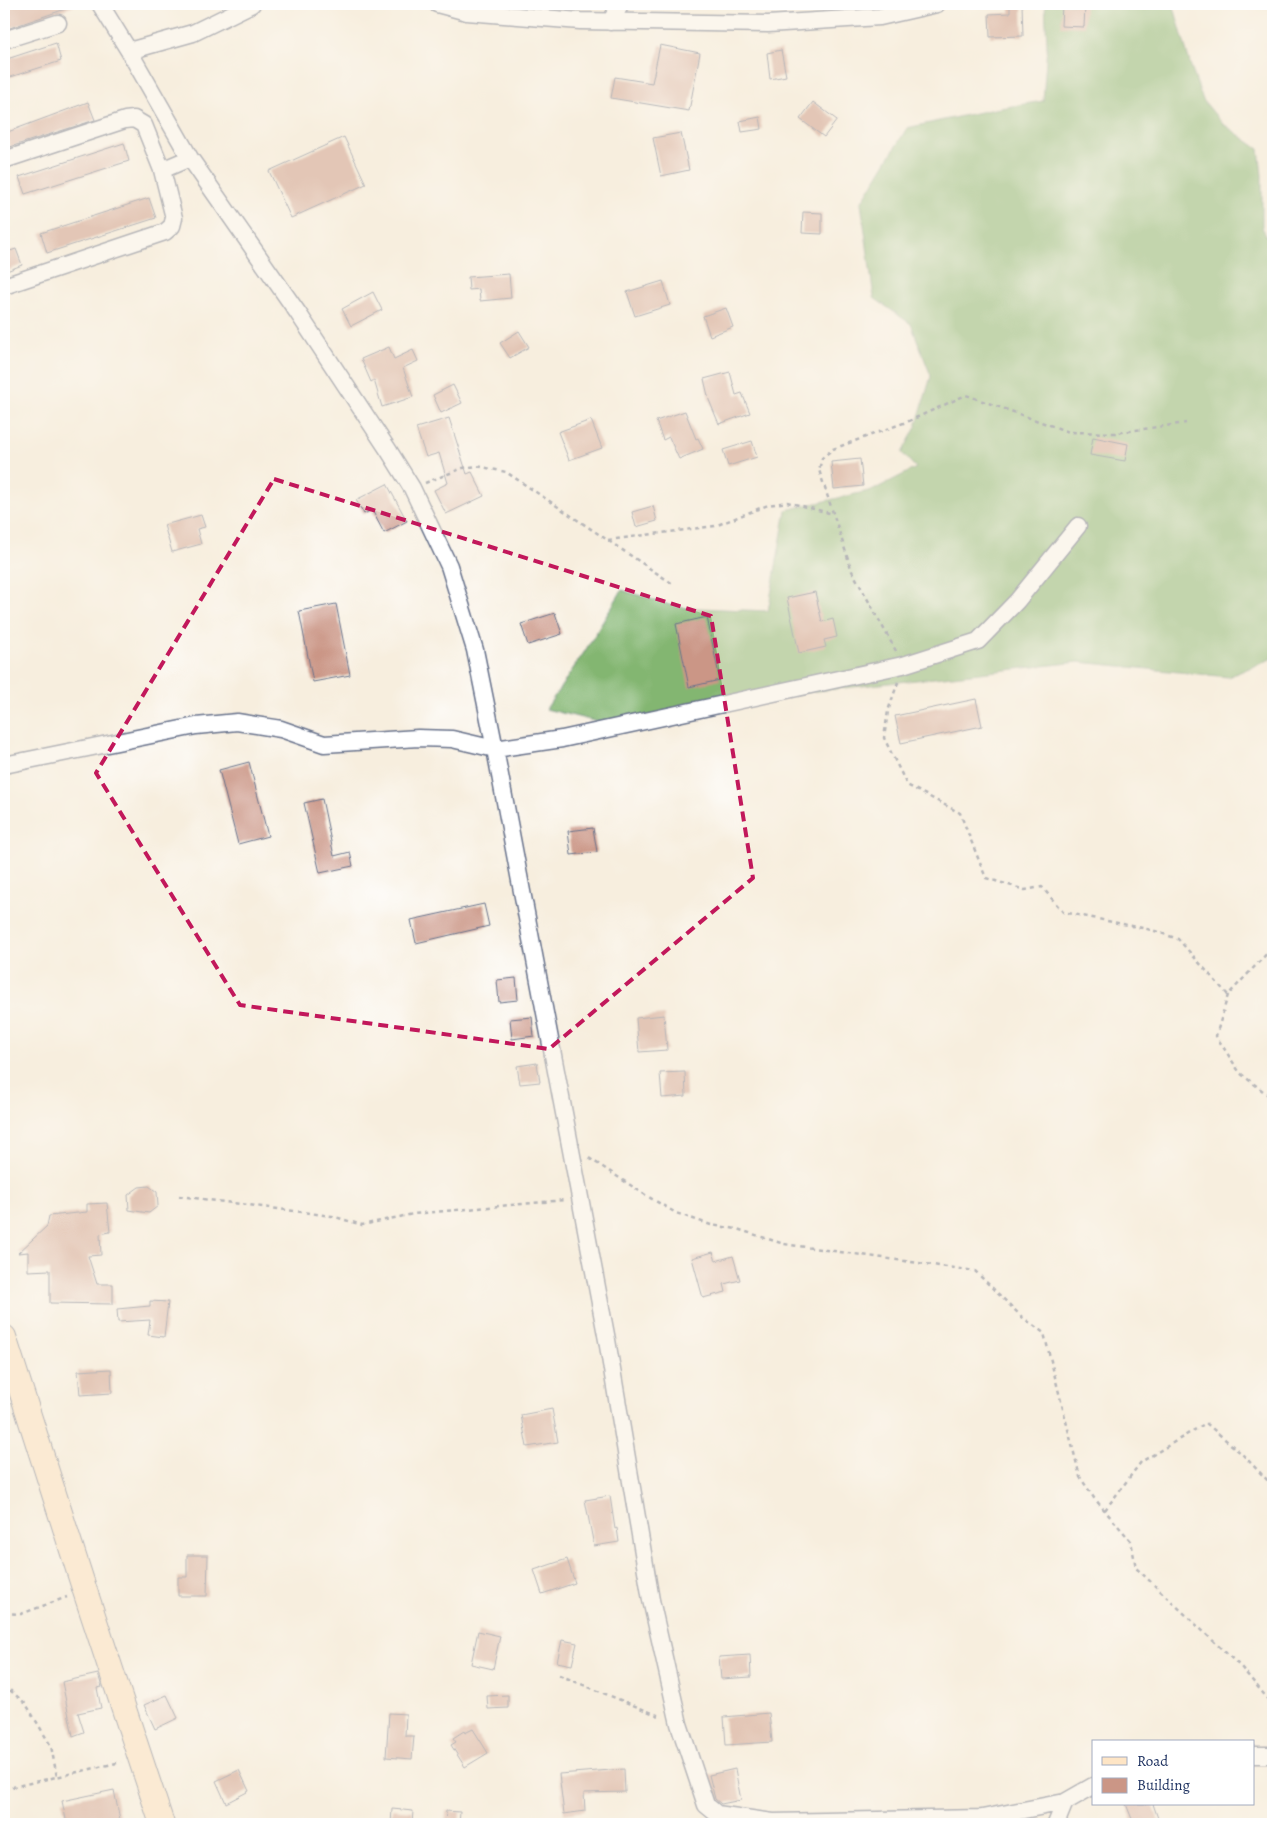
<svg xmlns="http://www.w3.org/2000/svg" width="1277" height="1828" font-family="Alegreya,serif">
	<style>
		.forest { fill: #83b671; stroke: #4f7268 }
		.building { fill: #cb9686 }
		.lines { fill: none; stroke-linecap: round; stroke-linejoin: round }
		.street-casing { stroke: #68728b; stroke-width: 19 }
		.secondary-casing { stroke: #68728b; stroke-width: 26 }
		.path { stroke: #68728b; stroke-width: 2.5; stroke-dasharray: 4 4; stroke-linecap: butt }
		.street { stroke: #fff; stroke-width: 16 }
		.secondary { stroke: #fee5c5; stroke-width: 24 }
		.marked { fill: none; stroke: #c2185b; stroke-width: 4; stroke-dasharray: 10 6; stroke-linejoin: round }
	</style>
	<rect width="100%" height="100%" fill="#fff"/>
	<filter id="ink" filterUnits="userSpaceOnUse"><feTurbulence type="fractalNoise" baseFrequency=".02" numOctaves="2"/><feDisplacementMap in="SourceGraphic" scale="10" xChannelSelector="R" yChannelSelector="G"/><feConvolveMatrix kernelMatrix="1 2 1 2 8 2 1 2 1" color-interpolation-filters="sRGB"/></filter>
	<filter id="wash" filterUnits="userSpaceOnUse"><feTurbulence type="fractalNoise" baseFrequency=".0096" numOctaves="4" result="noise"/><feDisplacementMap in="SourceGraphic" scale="20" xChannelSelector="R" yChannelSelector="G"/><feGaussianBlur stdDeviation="1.12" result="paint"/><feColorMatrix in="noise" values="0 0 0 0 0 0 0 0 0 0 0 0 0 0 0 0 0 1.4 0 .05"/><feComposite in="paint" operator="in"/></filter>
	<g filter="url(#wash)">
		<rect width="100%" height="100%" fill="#f7eede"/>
		<path class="forest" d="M1045 4H1171L1174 7 1192 70 1203 100 1222 123 1259 149 1262 175V227L1273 249V658L1228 677 1079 662 718 702 618 727 546 709 585 651 622 590 677 607 768 611 786 510 873 490 916 468 902 453 916 427 931 376 911 324 874 298 861 203 907 128 994 109 1043 101 1047 45Z"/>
		<g id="blocks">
			<path class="building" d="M9 4H73L74 6 4 30V6Z
				M1010 4H1022L1023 36 990 37 989 14 1010 13Z
				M1062 4 1085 5 1084 27 1061 26Z
				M56 43 61 61 4 79V60Z
				M660 45 700 53 689 111 611 98 615 77 652 83Z
				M781 50 786 76 770 79 767 53Z
				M88 102 95 120 10 147 5 133Z
				M813 102 837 120 824 137 800 119Z
				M760 117 762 129 742 132 740 121Z
				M681 133 689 170 661 176 653 138Z
				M344 137 366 184 291 218 269 171Z
				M124 143 129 161 25 194 19 177Z
				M149 198 156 218 47 253 41 233Z
				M803 212 822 213V234L802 233Z
				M16 249 22 265 4 272V253Z
				M509 274 511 298 480 301 479 289 469 290 468 277Z
				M663 281 670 305 635 316 627 292Z
				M373 292 382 310 351 326 342 309Z
				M726 308 733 327 710 336 703 316Z
				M519 331 529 347 510 358 500 343Z
				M389 347 394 359 413 350 418 361 403 368 413 397 382 407 374 380 371 382 361 359Z
				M730 372 736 395 742 393 750 413 719 424 709 400 704 379Z
				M453 385 462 403 441 413 433 395Z
				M685 411 696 439 698 438 703 449 679 459 669 437 663 440 656 421Z
				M449 418 467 474 472 472 484 496 446 514 434 490 448 483 439 453 426 457 416 428Z
				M591 420 602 448 569 460 558 432Z
				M1093 437 1128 444 1125 461 1090 455Z
				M752 441 757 457 728 466 723 450Z
				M860 459 863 486 834 489 831 462Z
				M387 484 407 521 384 533 372 510 364 514 356 500Z
				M653 506 657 521 636 527 632 512Z
				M201 515 205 527 197 529 201 544 172 552 164 525Z
				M815 592 822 622 833 619 837 637 824 640 826 647 799 653 787 598Z
				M336 604 350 675 313 682 299 611Z
				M555 613 562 634 528 645 521 624Z
				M707 617 720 680 689 687 676 624Z
				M976 699 982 726 901 743 895 716Z
				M249 762 268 836 238 844 219 770Z
				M322 799 334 856 350 852 353 866 320 873 304 803Z
				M593 828 597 852 571 855 568 831Z
				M484 904 489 926 416 943 411 920Z
				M516 978 518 1000 499 1002 497 980Z
				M664 1015 667 1050 639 1052 636 1018Z
				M532 1017 534 1036 512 1039 510 1019Z
				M537 1063 540 1082 520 1084 517 1066Z
				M685 1072 686 1096 662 1098 660 1073Z
				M149 1186 157 1192 158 1206 149 1213 129 1210 128 1195 139 1187Z
				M107 1203 110 1232 100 1234 101 1255 88 1256 97 1284H113V1304L50 1303V1270L28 1271V1252L18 1253 47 1226 49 1216 87 1212V1204Z
				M713 1252 716 1261 733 1256 740 1280 724 1284 726 1292 703 1298 692 1258Z
				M150 1301 168 1302 164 1337 148 1335 150 1320 118 1322 117 1309 150 1306Z
				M111 1369 112 1393 80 1395 78 1371Z
				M552 1409 558 1442 527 1447 521 1415Z
				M610 1496 615 1529 617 1528 619 1542 594 1546 585 1500Z
				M187 1555H208L207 1596H178V1577H187Z
				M567 1559 575 1583 542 1594 534 1570Z
				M478 1631 500 1636 493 1669 471 1664Z
				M562 1640 577 1643 572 1665 557 1662Z
				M750 1655 751 1677 721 1679 719 1657Z
				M98 1674 102 1687 97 1688 101 1708 78 1713 84 1732 73 1736 62 1682Z
				M167 1695 178 1718 155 1729 144 1705Z
				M508 1695V1708L488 1709 487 1696Z
				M389 1713 406 1714 405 1736H414L412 1759 386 1757Z
				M769 1713 772 1742 726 1745 724 1717Z
				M473 1729 488 1753 465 1767 451 1745 456 1742 453 1738 464 1731 465 1733Z
				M624 1769 625 1792 584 1793 585 1811 564 1814 559 1774Z
				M735 1769 741 1800 721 1804 715 1799 709 1775Z
				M239 1770 249 1791 226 1803 216 1781Z
				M114 1790 120 1820 102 1824H67L62 1801Z
				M1126 1804H1153L1160 1824H1134Z
				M392 1809 413 1811 412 1824H391Z
				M446 1811 460 1812 459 1824H445Z"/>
		</g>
	</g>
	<g filter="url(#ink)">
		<use href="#blocks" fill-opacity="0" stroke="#68728b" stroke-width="1"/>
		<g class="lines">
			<defs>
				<path id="street" d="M100 4 129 51 190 158 298 313 389 451 412 488 449 566 475 650 495 749 607 1340 651 1600 679 1724 706 1805 717 1814 773 1822 982 1818 1065 1802
					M437 4 467 12 580 21 768 24 880 17 937 4
					M610 22 621 4
					M4 40 58 23
					M129 51 193 33 252 4
					M4 160 125 120 134 119 144 125 162 170
					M4 286 165 232 172 226 174 218 162 170 190 158
					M4 765 196 726 237 722 281 729 324 744 418 738 452 739 495 749 562 739 903 665 978 641 1017 601 1078 526
					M1253 1755H1273
					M1056 1824 1065 1802 1093 1786"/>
				<path id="secondary" d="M4 1337 85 1591 162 1824"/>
			</defs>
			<use href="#street" class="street-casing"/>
			<use href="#secondary" class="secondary-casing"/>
			<path class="path" d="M425 483 463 468 477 466 506 472 673 584
				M608 540 715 526 768 505 787 502 833 514
				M896 651 852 571 819 470 822 458 833 449 909 421 966 395 1069 432 1115 433 1186 423
				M898 682 888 711 884 738 907 785 960 813 986 878 1025 890 1042 887 1063 912 1152 930 1178 939 1228 995 1273 947
				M1228 995 1216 1036 1240 1073 1273 1099
				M589 1158 647 1196 676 1213 711 1225 737 1229 784 1244 975 1271 1022 1317 1044 1333 1080 1477 1094 1498 1131 1541 1136 1568 1241 1667 1273 1705
				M179 1196 332 1216 362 1225 413 1214 565 1200
				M1105 1510 1141 1462 1206 1423 1242 1454 1273 1486
				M4 1613 21 1614 67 1597
				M559 1675 662 1717
				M4 1685 26 1704 51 1746 57 1777
				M4 1789 121 1762"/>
			<use href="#street" class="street"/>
			<use href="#secondary" class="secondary"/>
		</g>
	</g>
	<path d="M0 0H1277V1828H0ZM274 479 711 616 753 878 549 1049 240 1005 96 773Z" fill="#f7eede" fill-opacity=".55" fill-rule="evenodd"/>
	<path class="marked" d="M274 479 711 616 753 878 549 1049 240 1005 96 773Z"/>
	<rect width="1277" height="1828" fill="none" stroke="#fff" stroke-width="20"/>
	<rect x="1092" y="1740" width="162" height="65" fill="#ffffff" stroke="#a4acbf"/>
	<rect x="1102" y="1757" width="25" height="8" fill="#fee5c5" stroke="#a4acbf"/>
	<text x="1137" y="1766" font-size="15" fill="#1b2f5e">Road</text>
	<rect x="1102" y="1778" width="25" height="15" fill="#cb9686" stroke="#a4acbf"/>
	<text x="1137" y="1790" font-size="15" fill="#1b2f5e">Building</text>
</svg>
